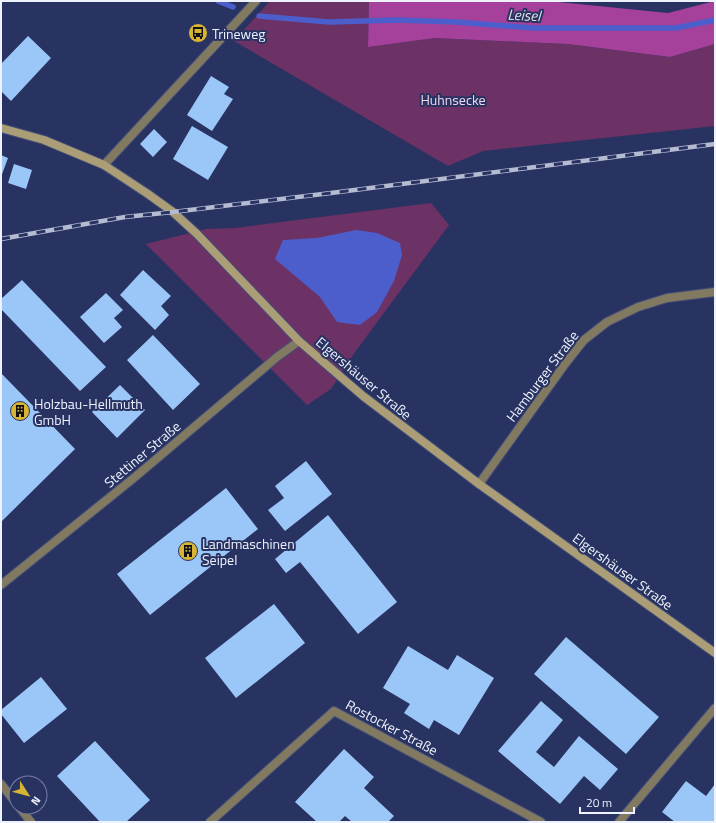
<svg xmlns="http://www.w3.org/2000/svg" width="716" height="823" font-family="'Titillium Web',sans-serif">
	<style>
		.green { fill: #6c3265 }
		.forest { fill: #a5419a }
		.water { fill: #4c5ecb }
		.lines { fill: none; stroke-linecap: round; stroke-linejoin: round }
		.stream { stroke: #4c5ecb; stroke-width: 5.5 }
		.building { fill: #9bc7f8 }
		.street-casing { stroke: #444e78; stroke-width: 10 }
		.secondary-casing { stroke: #444e78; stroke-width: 10 }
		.street { stroke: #817960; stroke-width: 8 }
		.secondary { stroke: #ab9e76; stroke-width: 8 }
		.rail-casing { stroke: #b5bbd1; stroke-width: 4.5 }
		.rail { stroke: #283362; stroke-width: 3; stroke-dasharray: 9; stroke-linecap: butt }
		.labels { text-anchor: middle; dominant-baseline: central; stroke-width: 4; stroke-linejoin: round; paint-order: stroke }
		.poi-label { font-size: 14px; fill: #eef2fe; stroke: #283362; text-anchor: start }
		.park-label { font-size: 14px; fill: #f2d8ed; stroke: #283362 }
		.street-label { font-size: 14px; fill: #eef2fe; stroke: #283362 }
		.water-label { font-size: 15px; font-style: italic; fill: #e4e4e4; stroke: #283362 }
	</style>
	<rect width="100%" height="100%" fill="#283362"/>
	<path class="green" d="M270 1H369L368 47 435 38 568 44 670 57 715 44V126L483 151 448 166 234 41Z
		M431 203 449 225 355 352 331 389 307 405 146 244 206 229 235 228Z"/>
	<path class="forest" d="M369 1H548L668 13 715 1V44L670 57 568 44 435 38 368 47Z"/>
	<path class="water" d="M356 230 377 233 400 243 402 255 394 281 377 312 360 325 337 322 320 297 275 259 283 240 317 238Z"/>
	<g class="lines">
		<path class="stream" d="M218 1 233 7
			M259 16 329 22 398 20 456 22 533 28H676L715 20"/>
	</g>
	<path class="building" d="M28 36 51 58 11 101 1 91V64Z
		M211 76 229 87 224 94 233 99 212 131 187 115Z
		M192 126 228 147 208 180 173 159Z
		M154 129 167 142 153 157 140 144Z
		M1 155 8 158 1 177Z
		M14 164 32 170 26 189 8 183Z
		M143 270 171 296 161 306 169 315 155 330 120 295Z
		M22 280 106 367 80 391 1 309V299Z
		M106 293 123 310 114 318 122 327 104 343 80 317Z
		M153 335 200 384 173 410 127 360Z
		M1 373 75 449 1 522Z
		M120 385 145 410 117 438 92 412Z
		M306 461 332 494 285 531 268 510 284 498 275 486Z
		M226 488 258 529 150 615 117 574Z
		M328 515 397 602 358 634 300 562 286 573 275 559Z
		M274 604 305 643 236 698 205 658Z
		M566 637 659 717 626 754 534 674Z
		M408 646 448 670 457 655 494 678 459 735 434 720 429 729 404 713 410 704 383 688Z
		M41 677 67 709 24 743 1 714V710Z
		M541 701 563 720 536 752 554 767 579 736 618 769 600 790 584 776 560 804 498 751Z
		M95 741 150 800 126 822H100L57 776Z
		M344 749 374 777 364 788 394 816 388 822H352L345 816 339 822H317L295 802Z
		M686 781 706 796 715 784V822H675L662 812Z"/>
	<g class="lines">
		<defs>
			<path id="street" d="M104 165 256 1
				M479 484 565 364 584 340 607 322 638 307 667 298 715 292
				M1 585 135 477 277 357 299 341
				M1 784 16 803
				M19 807 31 822
				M210 822 334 711 541 822
				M619 822 715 708"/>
			<path id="secondary" d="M1 128 44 140 104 165 148 194 173 212 197 234 299 341 363 396 479 484 715 653"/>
		</defs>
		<use href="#street" class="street-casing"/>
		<use href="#secondary" class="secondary-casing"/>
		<use href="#street" class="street"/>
		<use href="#secondary" class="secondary"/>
		<defs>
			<path id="rail" d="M1 239 125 217 173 212 331 193 715 144"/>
		</defs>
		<use href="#rail" class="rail-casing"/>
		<use href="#rail" class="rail"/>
	</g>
	<defs>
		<symbol id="bus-disc" viewBox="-11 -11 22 22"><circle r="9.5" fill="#d8b434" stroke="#283362"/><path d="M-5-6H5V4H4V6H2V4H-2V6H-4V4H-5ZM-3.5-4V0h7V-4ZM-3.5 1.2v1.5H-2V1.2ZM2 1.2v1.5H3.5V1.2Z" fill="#111"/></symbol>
		<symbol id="building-disc" viewBox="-11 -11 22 22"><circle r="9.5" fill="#d8b434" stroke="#283362"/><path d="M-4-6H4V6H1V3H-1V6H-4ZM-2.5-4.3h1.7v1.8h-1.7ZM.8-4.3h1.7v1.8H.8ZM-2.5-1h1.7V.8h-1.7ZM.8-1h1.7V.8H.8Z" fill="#111"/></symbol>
	</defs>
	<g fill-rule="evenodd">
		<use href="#bus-disc" x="187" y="22" width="22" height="22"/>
		<use href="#building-disc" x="9" y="400" width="22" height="22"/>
		<use href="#building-disc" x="177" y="540" width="22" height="22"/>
	</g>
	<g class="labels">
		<g class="poi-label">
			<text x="212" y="33">Trineweg</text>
			<text x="34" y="403">Holzbau-Hellmuth<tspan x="34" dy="16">GmbH</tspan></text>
			<text x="202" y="543">Landmaschinen<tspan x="202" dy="16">Seipel</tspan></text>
		</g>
		<g class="park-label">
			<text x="453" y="99">Huhnsecke</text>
		</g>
		<g class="street-label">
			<text transform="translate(542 376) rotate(-53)">Hamburger Straße</text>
			<text transform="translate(364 378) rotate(40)">Elgershäuser Straße</text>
			<text transform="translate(142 454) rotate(-40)">Stettiner Straße</text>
			<text transform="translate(623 571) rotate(36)">Elgershäuser Straße</text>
			<text transform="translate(392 727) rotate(28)">Rostocker Straße</text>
		</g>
		<g class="water-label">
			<text transform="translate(524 15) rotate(3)">Leisel</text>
		</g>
	</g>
	<rect width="716" height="823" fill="none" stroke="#eef2fe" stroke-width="4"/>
	<g transform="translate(28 795) rotate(126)"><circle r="19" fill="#283362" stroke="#777fa0"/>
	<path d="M0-3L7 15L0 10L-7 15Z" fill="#d8b434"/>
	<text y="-6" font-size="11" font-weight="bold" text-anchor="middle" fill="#eef2fe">N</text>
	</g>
	<path d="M580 807v6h54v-6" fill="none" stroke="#eef2fe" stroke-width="2"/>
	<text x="586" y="807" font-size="12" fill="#eef2fe" stroke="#283362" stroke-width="3" paint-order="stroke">20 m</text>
</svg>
